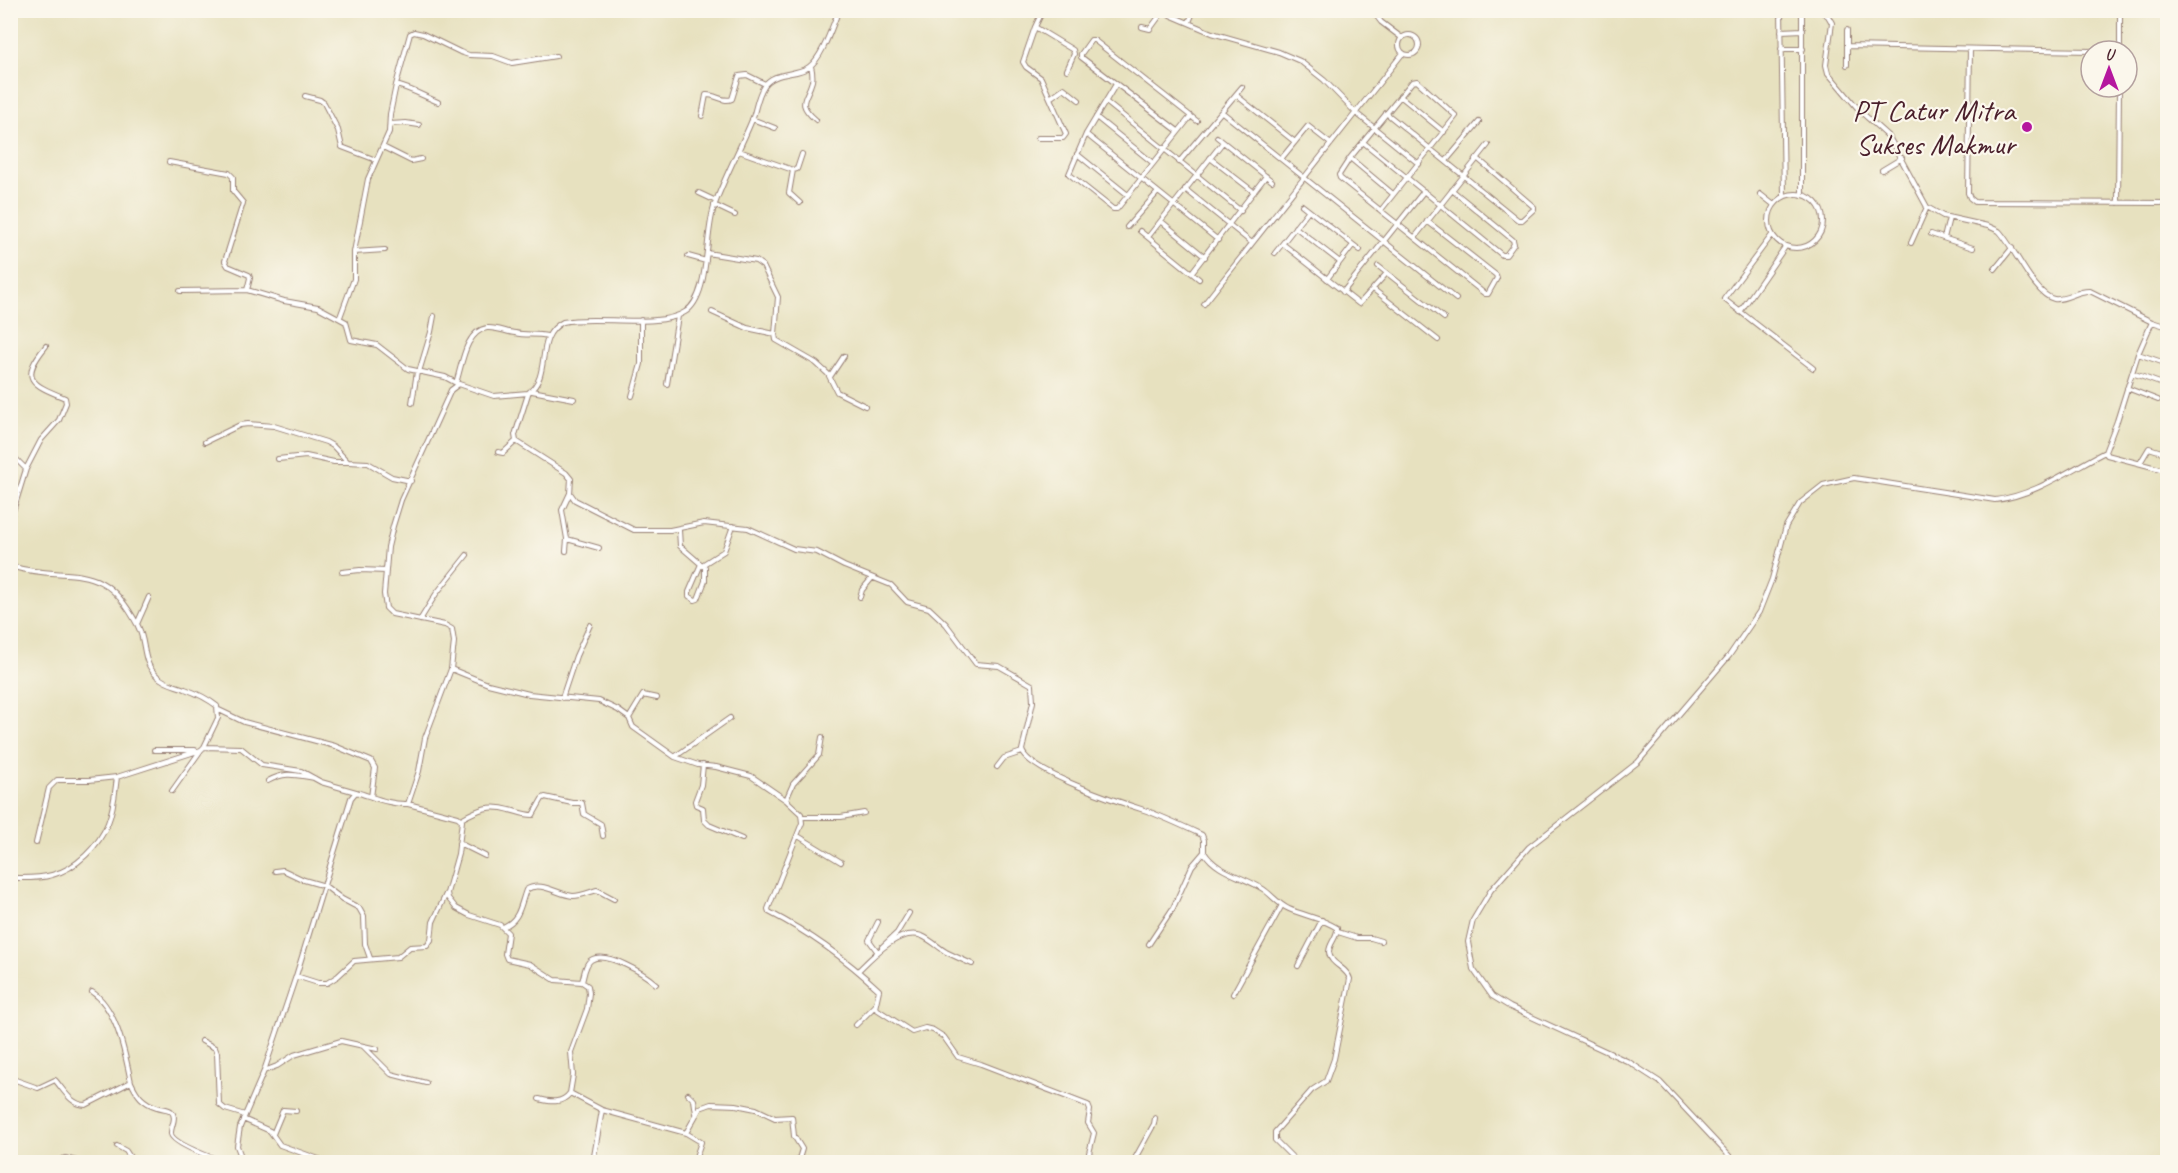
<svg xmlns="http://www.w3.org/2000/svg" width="2178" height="1173" font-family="Caveat,sans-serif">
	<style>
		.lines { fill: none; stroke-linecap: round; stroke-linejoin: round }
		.street-casing { stroke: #988075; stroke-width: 6 }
		.street { stroke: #fff; stroke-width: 4 }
		.poi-dot { fill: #b5179e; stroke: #fbf7ec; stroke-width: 2 }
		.labels { text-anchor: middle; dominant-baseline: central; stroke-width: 4.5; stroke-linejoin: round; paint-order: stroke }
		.poi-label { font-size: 30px; fill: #4a1f2b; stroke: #fbf7ec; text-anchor: end }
	</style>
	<rect width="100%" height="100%" fill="#fbf7ec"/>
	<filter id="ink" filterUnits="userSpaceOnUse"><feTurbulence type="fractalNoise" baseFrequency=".0167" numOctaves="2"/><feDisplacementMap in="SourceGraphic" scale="12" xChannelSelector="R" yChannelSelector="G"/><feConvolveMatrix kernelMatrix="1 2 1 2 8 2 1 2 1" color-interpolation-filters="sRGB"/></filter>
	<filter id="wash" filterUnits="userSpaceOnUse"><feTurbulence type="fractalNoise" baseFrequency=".008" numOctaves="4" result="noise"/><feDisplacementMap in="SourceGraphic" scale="24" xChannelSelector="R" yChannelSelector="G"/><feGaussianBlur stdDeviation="1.35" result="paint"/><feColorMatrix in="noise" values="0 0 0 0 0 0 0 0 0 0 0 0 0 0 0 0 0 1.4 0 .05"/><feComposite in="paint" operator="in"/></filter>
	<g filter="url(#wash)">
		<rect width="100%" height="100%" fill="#e7e1bf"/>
	</g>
	<g filter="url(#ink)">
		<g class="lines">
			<defs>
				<path id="street" d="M1165 10 1170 15 1212 33 1279 52 1300 61 1324 80 1356 113 1419 164
					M1372 10 1381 22 1402 38
					M1781 10 1784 196
					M1802 10V195
					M1819 10 1828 16 1832 23 1826 65 1828 73 1860 111 1889 137 1927 207 1943 216 1988 226 1999 231C2013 245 2035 296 2054 299 2066 301 2077 290 2090 291L2152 322 2168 327
					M1189 22 1194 10
					M1035 27 1073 50 1074 54 1067 70
					M1142 27 1150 29 1164 10
					M1847 30V65
					M1781 31 1803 30
					M1399 45a10 10 0 1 1 20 0a10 10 0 1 1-20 0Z
					M1847 46 2091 51
					M1781 49H1803
					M1970 49 1968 193 1970 198 1975 202 2168 203
					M2120 51V10
					M811 66C812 70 813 76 812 81 807 100 795 102 816 120
					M1116 84 1086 134 1069 174 1113 209H1117L1191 116
					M396 85C412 89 423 96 438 102
					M1236 95 1295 142
					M305 96 320 100 324 103 338 130 342 147 376 160
					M1400 96 1444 132
					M1050 98 1064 88 1079 100
					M1106 102 1241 211
					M1222 112 1456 299
					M1386 113 1518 220H1522L1534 209V207L1477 158
					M702 116 706 95C715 94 723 103 732 99L739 76 747 75 765 84
					M1096 117 1153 163
					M752 119 775 128
					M390 124 406 123 419 125
					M1178 131 1081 57V54L1091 40H1094L1197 121
					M1086 134 1218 240
					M1217 137 1272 181
					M1038 138H1063L1066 134 1041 78 1026 67 1023 62 1035 27 1043 10
					M1363 142 1502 255H1506L1514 244 1513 240 1452 190
					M383 147 411 161 421 159
					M739 151 793 170 797 169 802 154
					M1077 154 1128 195
					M1210 158 1254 192
					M1350 158 1393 194
					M1281 159 1308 126 1331 144
					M1446 161 1479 122
					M169 162 229 173 233 177V191L243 203 225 261 228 266 249 275 250 278 247 290 284 301 318 307 346 322 351 340 377 345 408 369 445 377 458 384
					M1179 162 1242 87
					M793 170 789 193 800 203
					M1882 170 1902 158
					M1185 189 1252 243
					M699 193 716 201
					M1769 221a27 27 0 1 1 54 0a27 27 0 1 1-54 0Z
					M1760 194 1774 205
					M2118 203 2119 87
					M714 205 735 215
					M1302 205 1360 250
					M1381 210 1456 116 1417 81 1412 82 1350 158 1339 175 1340 178 1485 294H1488L1497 278 1496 275 1427 221
					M1161 221 1205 257
					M1127 227 1158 192
					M1295 227 1340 262
					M1140 231 1199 279
					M1931 234 1973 248
					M1772 235 1724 299 1813 368
					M1148 237 1223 142
					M1415 237 1488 145
					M1944 238 1949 218
					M1911 243 1927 207
					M1283 244 1359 304 1387 273
					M354 252 385 250
					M707 253 756 261 763 266 778 297 775 334 776 340 816 363 828 374 837 392 865 406
					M1275 253 1308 211
					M688 256 706 261
					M1378 266 1444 318
					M1995 269 2012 248
					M1192 272 1266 176
					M1327 279 1353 245
					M1373 289 1438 340
					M180 291 247 290
					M1343 292 1424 191
					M1204 304 1403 53
					M712 312 747 328 775 334
					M1740 312 1785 247
					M340 317 354 279V252L368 179 389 132 390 114 396 85 410 34 414 32 423 34 460 52 469 55 493 56 512 63 556 56
					M2152 322 2138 354 2117 421 2105 452 2107 455 2168 471
					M2138 354 2168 364
					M419 372 431 332 434 316
					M2132 373 2168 386
					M830 377 844 356
					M456 383C462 366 465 331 487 328 496 327 506 332 515 333 526 336 536 333 547 336
					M667 384 678 316
					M2127 388 2158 400
					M532 391 574 399
					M528 394 515 435 516 441 566 473 571 479 570 493 575 500 634 530H670L704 523 748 528 794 549 817 552 844 566 891 585 907 602 929 608 946 624 976 664 999 666 1032 685 1033 702 1022 750C1027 772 1125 804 1147 811 1166 818 1185 827 1202 835L1204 840V852C1217 873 1243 876 1263 889 1272 895 1278 904 1289 909 1305 916 1322 918 1337 928 1338 937 1329 943 1329 952 1330 965 1347 967 1350 979L1334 1059 1326 1081 1312 1090 1275 1132V1140L1297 1162
					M632 396 641 364V320
					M412 403 417 372
					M205 442 240 425 248 424 274 426 326 442 333 446 348 462 368 463 392 477 411 481
					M498 452 503 453 516 441
					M14 457 26 469
					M278 459 306 456 334 462H347
					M2140 463 2149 448 2168 454
					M570 493 562 510 567 539 599 548
					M10 521 26 469 41 440 59 420 66 403 65 398C31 384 19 379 46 346
					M679 530 680 546 702 565 724 551 733 526
					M566 551 567 539
					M701 564 689 592V596L695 600 698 599 705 581V567L702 565
					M10 566C71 584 101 555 138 626 147 644 141 661 157 676 165 684 175 685 185 689 196 693 208 699 217 706L218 718 204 747
					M342 572 360 570 386 571
					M860 597 862 590 872 578
					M420 620 436 594 467 555
					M137 624 149 597
					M451 669 488 684 529 694 599 701 618 710 629 718 633 727 675 757 698 765 716 767 751 776 786 800 801 814 802 823 768 909 769 912C810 933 846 959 879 990L875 1008 912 1032 925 1028 933 1030 944 1037 958 1057 981 1064 1088 1105 1090 1110 1088 1123 1094 1133 1089 1153 1092 1157 1103 1162
					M562 698 576 656 590 625
					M219 710 244 722 335 746 371 761 375 768 371 797
					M629 718 643 695 657 698
					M154 750H195
					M676 756 730 718
					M703 765 701 785 695 801 696 805 703 808 704 820 709 825 742 839
					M997 767 1004 758 1022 752
					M268 781C286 771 295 775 314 778
					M172 791 201 750
					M786 800 793 784 819 755 822 737
					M408 804 458 817 462 821 458 854 447 893 448 898 456 908 469 915 500 925 508 933 505 954 507 959 530 964 555 980 582 982 588 986 589 993 587 1009 571 1052 573 1075 570 1093 602 1110 686 1133 701 1142 696 1157 698 1162
					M802 817H841L864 813
					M461 819C479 809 490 804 510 810 518 812 525 815 533 815L542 799 545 797 572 803H582L584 814 601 824 603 836
					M798 836 841 862
					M36 843 49 788 57 780H89L117 777 201 750 204 747 241 748 262 765 301 771 321 782 356 792
					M459 843 485 856
					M275 871 283 870 304 880 325 886 342 899 359 908 364 917 365 944 370 958
					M10 878C25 878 38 879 52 875 76 869 99 846 108 823 114 808 115 792 117 777
					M503 927C520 920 520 906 526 890 541 880 558 895 573 896 581 896 590 892 597 890L614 899
					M1338 932 1357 938H1371L1381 941
					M1149 944 1173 908 1192 866 1204 852
					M882 947 897 933 909 913
					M877 951 869 940 878 922
					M1298 966 1322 920
					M858 971C873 956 899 928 922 936 931 940 938 947 946 952 954 956 963 960 972 964
					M296 976 318 983H327L338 976 354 961 398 957 410 947 427 946 431 940 433 922 446 894
					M582 982C584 975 585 964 591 960 606 950 645 974 656 984
					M92 992C117 1008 125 1054 131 1082
					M1233 994 1282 905
					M856 1025 875 1006
					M202 1041 215 1048 217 1053 219 1104 225 1109 245 1115
					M363 1046 391 1074 426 1083
					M264 1071 277 1066 294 1055 341 1041 377 1049
					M10 1078 38 1088 55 1080C64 1090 71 1105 86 1105L131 1082C137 1095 143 1103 157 1107 162 1109 167 1108 171 1111 178 1118 170 1127 171 1134 173 1144 215 1159 226 1162
					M688 1094 694 1100 696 1113
					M539 1099C550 1102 562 1104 570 1093
					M243 1119 270 1131 280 1145 327 1162
					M686 1133 700 1108 711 1104 736 1105 756 1109 775 1118 792 1117 794 1136 802 1149 798 1162
					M273 1134 283 1110 296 1111
					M117 1146 126 1151 133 1162
					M10 1162H11
					M55 1162 65 1158 80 1162
					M243 1162 237 1146 240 1127 264 1071 296 976 351 798 356 792C373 797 390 805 408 804L419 771 425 738 451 669 454 642 452 629 445 625 392 614 386 608 384 594 388 547 393 526 401 500 451 390 459 384 494 396 528 393C553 375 533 337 563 322 595 315 659 329 685 312 711 296 704 232 715 204 725 176 740 149 752 120 756 110 757 96 764 86 774 71 796 76 809 67 823 57 832 26 839 10
					M593 1162 602 1110
					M1080 1162 1085 1159 1092 1157
					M1133 1162 1154 1124 1155 1118
					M1735 1162 1660 1082 1629 1062 1510 1007 1492 996 1473 969 1468 942 1473 920 1491 890 1529 847 1638 762 1729 656 1759 612 1772 579 1786 526 1800 503 1823 485 1854 478 1995 500C2034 496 2071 469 2105 452"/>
			</defs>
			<use href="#street" class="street-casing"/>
			<use href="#street" class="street"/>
		</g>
	</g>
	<circle class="poi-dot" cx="2027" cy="127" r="6"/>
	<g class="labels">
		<g class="poi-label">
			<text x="2015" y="110">PT Catur Mitra<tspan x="2015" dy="34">Sukses Makmur</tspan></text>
		</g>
	</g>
	<rect width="2178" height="1173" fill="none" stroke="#fbf7ec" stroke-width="36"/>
	<g transform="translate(2109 69)"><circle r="28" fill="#fbf7ec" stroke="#b4a19f" stroke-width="1.5"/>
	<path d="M0-4.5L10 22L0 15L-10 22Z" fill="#b5179e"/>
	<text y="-9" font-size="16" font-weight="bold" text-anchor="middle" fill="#4a1f2b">U</text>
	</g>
</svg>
